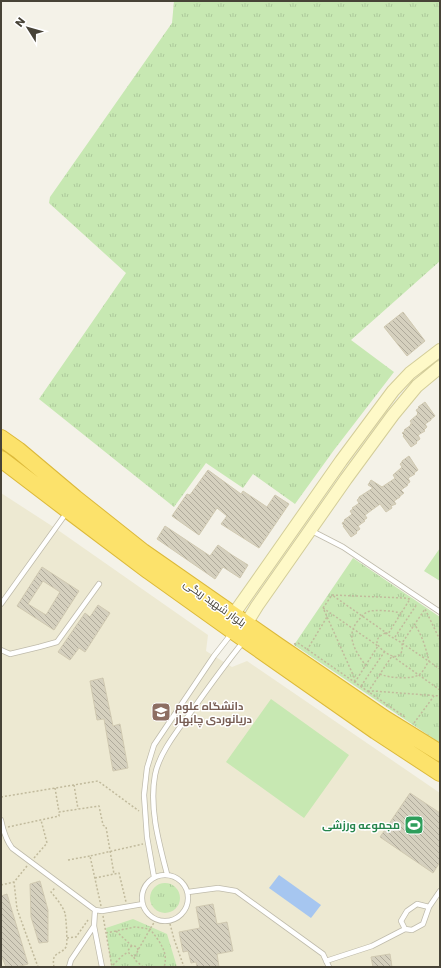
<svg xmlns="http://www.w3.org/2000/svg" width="441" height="968" font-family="Poppins,Cairo,sans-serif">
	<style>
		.education { fill: #ede9d2 }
		.grass { fill: url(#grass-tufts) }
		.garden { fill: #c7e8b2 }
		.water { fill: #a6c6f0 }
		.building { fill: url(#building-back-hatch); stroke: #d0c9b1; fill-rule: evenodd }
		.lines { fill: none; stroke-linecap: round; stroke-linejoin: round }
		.lane-casing { stroke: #bfbbab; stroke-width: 6 }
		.secondary-casing { stroke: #d3cd99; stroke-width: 14 }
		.highway-casing { stroke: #dcb93a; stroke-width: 18 }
		.path { stroke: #c1ba9c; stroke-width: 1.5; stroke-dasharray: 2 2; stroke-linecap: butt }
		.lane { stroke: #fff; stroke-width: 4.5 }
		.secondary { stroke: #fef9c8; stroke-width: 12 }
		.highway { stroke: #fce26b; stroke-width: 16 }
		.labels { text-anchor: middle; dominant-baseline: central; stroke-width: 3; stroke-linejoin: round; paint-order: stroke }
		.street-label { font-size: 11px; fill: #474337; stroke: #fff }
		.education-label { font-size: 11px; font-weight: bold; fill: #785e54; stroke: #fff; text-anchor: start }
		.leisure-label { font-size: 11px; font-weight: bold; fill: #27864d; stroke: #fff; text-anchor: end }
	</style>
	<defs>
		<pattern id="grass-tufts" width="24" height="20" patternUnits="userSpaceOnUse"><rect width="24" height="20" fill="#c7e8b2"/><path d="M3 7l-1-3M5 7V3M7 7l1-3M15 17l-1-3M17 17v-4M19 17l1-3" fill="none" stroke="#acc89a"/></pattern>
		<pattern id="building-back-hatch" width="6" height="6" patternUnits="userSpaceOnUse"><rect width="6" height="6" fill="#d5d0be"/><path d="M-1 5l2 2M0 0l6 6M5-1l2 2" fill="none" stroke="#afaa9b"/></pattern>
	</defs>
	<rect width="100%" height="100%" fill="#f4f2e8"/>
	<path class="education" d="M1 493 55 528 208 635 206 651 232 667 247 661 440 793V967H1Z"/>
	<path class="grass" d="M174 1H440V261L351 340 394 372 334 450 295 504 253 474 243 488 206 463 174 507 39 399 126 273 49 203 50 197 172 23Z
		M353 558 440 617V743L294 645Z
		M150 898a15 15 0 1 1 30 0a15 15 0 1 1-30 0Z
		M133 919 167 934 177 967H111L106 928Z"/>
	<path class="garden" d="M440 548V581L424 571Z
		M271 699 349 755 304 818 226 762Z"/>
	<path class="water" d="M279 875 321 905 311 918 269 888Z"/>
	<path class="building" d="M403 312 425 341 407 356 384 327Z
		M425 402 435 416 431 419V420L425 424 427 427 424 430 425 431 418 435 420 439 416 442 417 443 411 447 403 436 404 435 402 433 405 431 404 430 411 425 410 424H412L410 421 418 414 417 413H418L416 410 419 408 418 407Z
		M409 456 418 470 414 473 415 474 408 478 410 482 407 484 408 485 401 490 404 493 400 496V497L394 501 396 504 391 506 392 508 386 512 380 504 365 515 367 518 364 520 365 521 358 526 360 529 356 532 357 533 351 537 343 526H344L342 523 345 521 344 520 351 515 352 514 350 511 353 509 352 508 358 504 359 503 357 500 359 498V497L373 488 368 485 371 480 382 487 394 479 395 478 393 475 401 468 402 467 400 464 402 462V461Z
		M208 470 241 494 243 491 267 507 275 495 289 504 259 548 221 524 227 516 217 508 199 535 172 516 187 494 190 495Z
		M165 526 210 556 218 545 232 555 248 565 240 578 223 567 215 579 205 572 157 539Z
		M42 567 79 591 54 630 17 606ZM43 581 60 592 46 615 28 604Z
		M98 605 110 613 85 652 79 648 70 660 58 652 85 613 90 617Z
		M103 678 113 726 120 724 128 768 113 771 104 719 97 720 90 681Z
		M410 793 440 813V862L433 873 380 837Z
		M40 881 48 910V942L39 943 31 917 30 884Z
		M7 894 28 964 17 967H6L1 955V896Z
		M213 904 217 924 227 922 233 951 217 954 219 967H197L196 962 191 963 188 951 183 952 179 932 200 928 196 907Z
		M390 954 392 967H373L371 957Z"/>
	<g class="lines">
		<defs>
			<path id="lane" d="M310 530 343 547 440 612
				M1 604 67 512
				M1 650 10 654 39 647 57 642 99 584
				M1 820C3 830 6 840 12 848L95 910
				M167 874C159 843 149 808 155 775 159 753 178 730 191 712 208 688 225 664 244 641
				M142 898a23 23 0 1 1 46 0a23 23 0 1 1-46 0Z
				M154 877 147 837 144 795 147 768 154 745 214 656 232 633
				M188 892 218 888 236 891 323 954 329 967
				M429 907 417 904 407 911 401 921 405 929 412 930 423 924 429 907 440 891
				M326 961 372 946 405 929
				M69 967 71 960 94 926
				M102 967 94 926 95 910 102 911 143 904"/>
			<path id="secondary" d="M233 615 271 561 341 461 393 391 410 373 440 350
				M246 624 257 606 346 479 393 415 417 386 440 367"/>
			<path id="highway" d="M1 438 18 450 75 498 143 552 278 646 385 719 440 753
				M1 459 68 510 149 571 233 631 376 731 440 773"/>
		</defs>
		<use href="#lane" class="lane-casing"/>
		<use href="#secondary" class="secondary-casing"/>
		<use href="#highway" class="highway-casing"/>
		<path class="path" d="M332 595 404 598 410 599 388 634Z
			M323 608 378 646 355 682
			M323 608 332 595
			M324 610 354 677 355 682
			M385 633 402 643C405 670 377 649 377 642 377 637 382 635 385 633Z
			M395 637 417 604
			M440 640 425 609 402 643 440 669
			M294 644 298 643 405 717
			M307 650 327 617
			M366 666C360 658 351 645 352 635 352 630 354 627 356 623 360 619 362 615 367 612 374 609 394 611 401 613
			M380 674C388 678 413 680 420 674 424 671 426 665 429 661 426 649 422 634 414 624
			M361 686 385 651
			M368 692 392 656 440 690
			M368 692 373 691 440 696
			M414 723 434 696
			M74 785 78 809
			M55 788 59 812 99 806 103 825 106 827 114 874
			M1 797 98 781 139 811
			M8 827 59 816V812
			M34 858 47 843 41 820
			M68 860 90 856
			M27 866 14 882 17 909 38 967
			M95 878 119 873 126 902
			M1 885 14 882
			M101 906 90 856 143 844
			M103 916 112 967
			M169 920 174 939 184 967
			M116 931 132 946
			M106 933 135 927 150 929C159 941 169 952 164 967
			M67 938 76 937 88 920
			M138 950C137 946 134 945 130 947L128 951 130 955 133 956 136 955 138 950 156 919
			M134 957 135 960 143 967
			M113 965 122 956 128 952
			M54 967C51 951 60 956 66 947 68 944 66 917 65 913 62 905 56 898 51 892L55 888"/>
		<use href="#lane" class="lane"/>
		<use href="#secondary" class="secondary"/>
		<use href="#highway" class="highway"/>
	</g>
	<defs>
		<symbol id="university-square" viewBox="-11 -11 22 22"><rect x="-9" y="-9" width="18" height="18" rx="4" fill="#8d6e63" stroke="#fff"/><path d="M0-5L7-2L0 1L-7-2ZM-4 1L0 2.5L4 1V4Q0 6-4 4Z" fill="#fff"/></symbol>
		<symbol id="stadium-square" viewBox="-11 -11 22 22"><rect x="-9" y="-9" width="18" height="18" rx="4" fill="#2e9e5b" stroke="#fff"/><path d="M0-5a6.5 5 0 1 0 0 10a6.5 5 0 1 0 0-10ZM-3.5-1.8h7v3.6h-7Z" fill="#fff"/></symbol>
	</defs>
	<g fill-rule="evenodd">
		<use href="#university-square" x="150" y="701" width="22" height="22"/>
		<use href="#stadium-square" x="403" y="814" width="22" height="22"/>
	</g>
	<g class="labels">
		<g class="street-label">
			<text transform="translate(215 603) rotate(35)">بلوار شهید ریگی</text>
		</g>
		<g class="education-label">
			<text x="175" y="706">دانشگاه علوم<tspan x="175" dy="13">دریانوردی چابهار</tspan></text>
		</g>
		<g class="leisure-label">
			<text x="400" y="825">مجموعه ورزشی</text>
		</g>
	</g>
	<rect width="441" height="968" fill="none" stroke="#474337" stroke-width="4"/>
	<g transform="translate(28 28) rotate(307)" stroke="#ffffff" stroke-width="3" paint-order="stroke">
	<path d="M0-3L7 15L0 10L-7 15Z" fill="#474337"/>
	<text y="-6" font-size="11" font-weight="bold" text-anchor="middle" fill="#474337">N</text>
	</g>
</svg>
